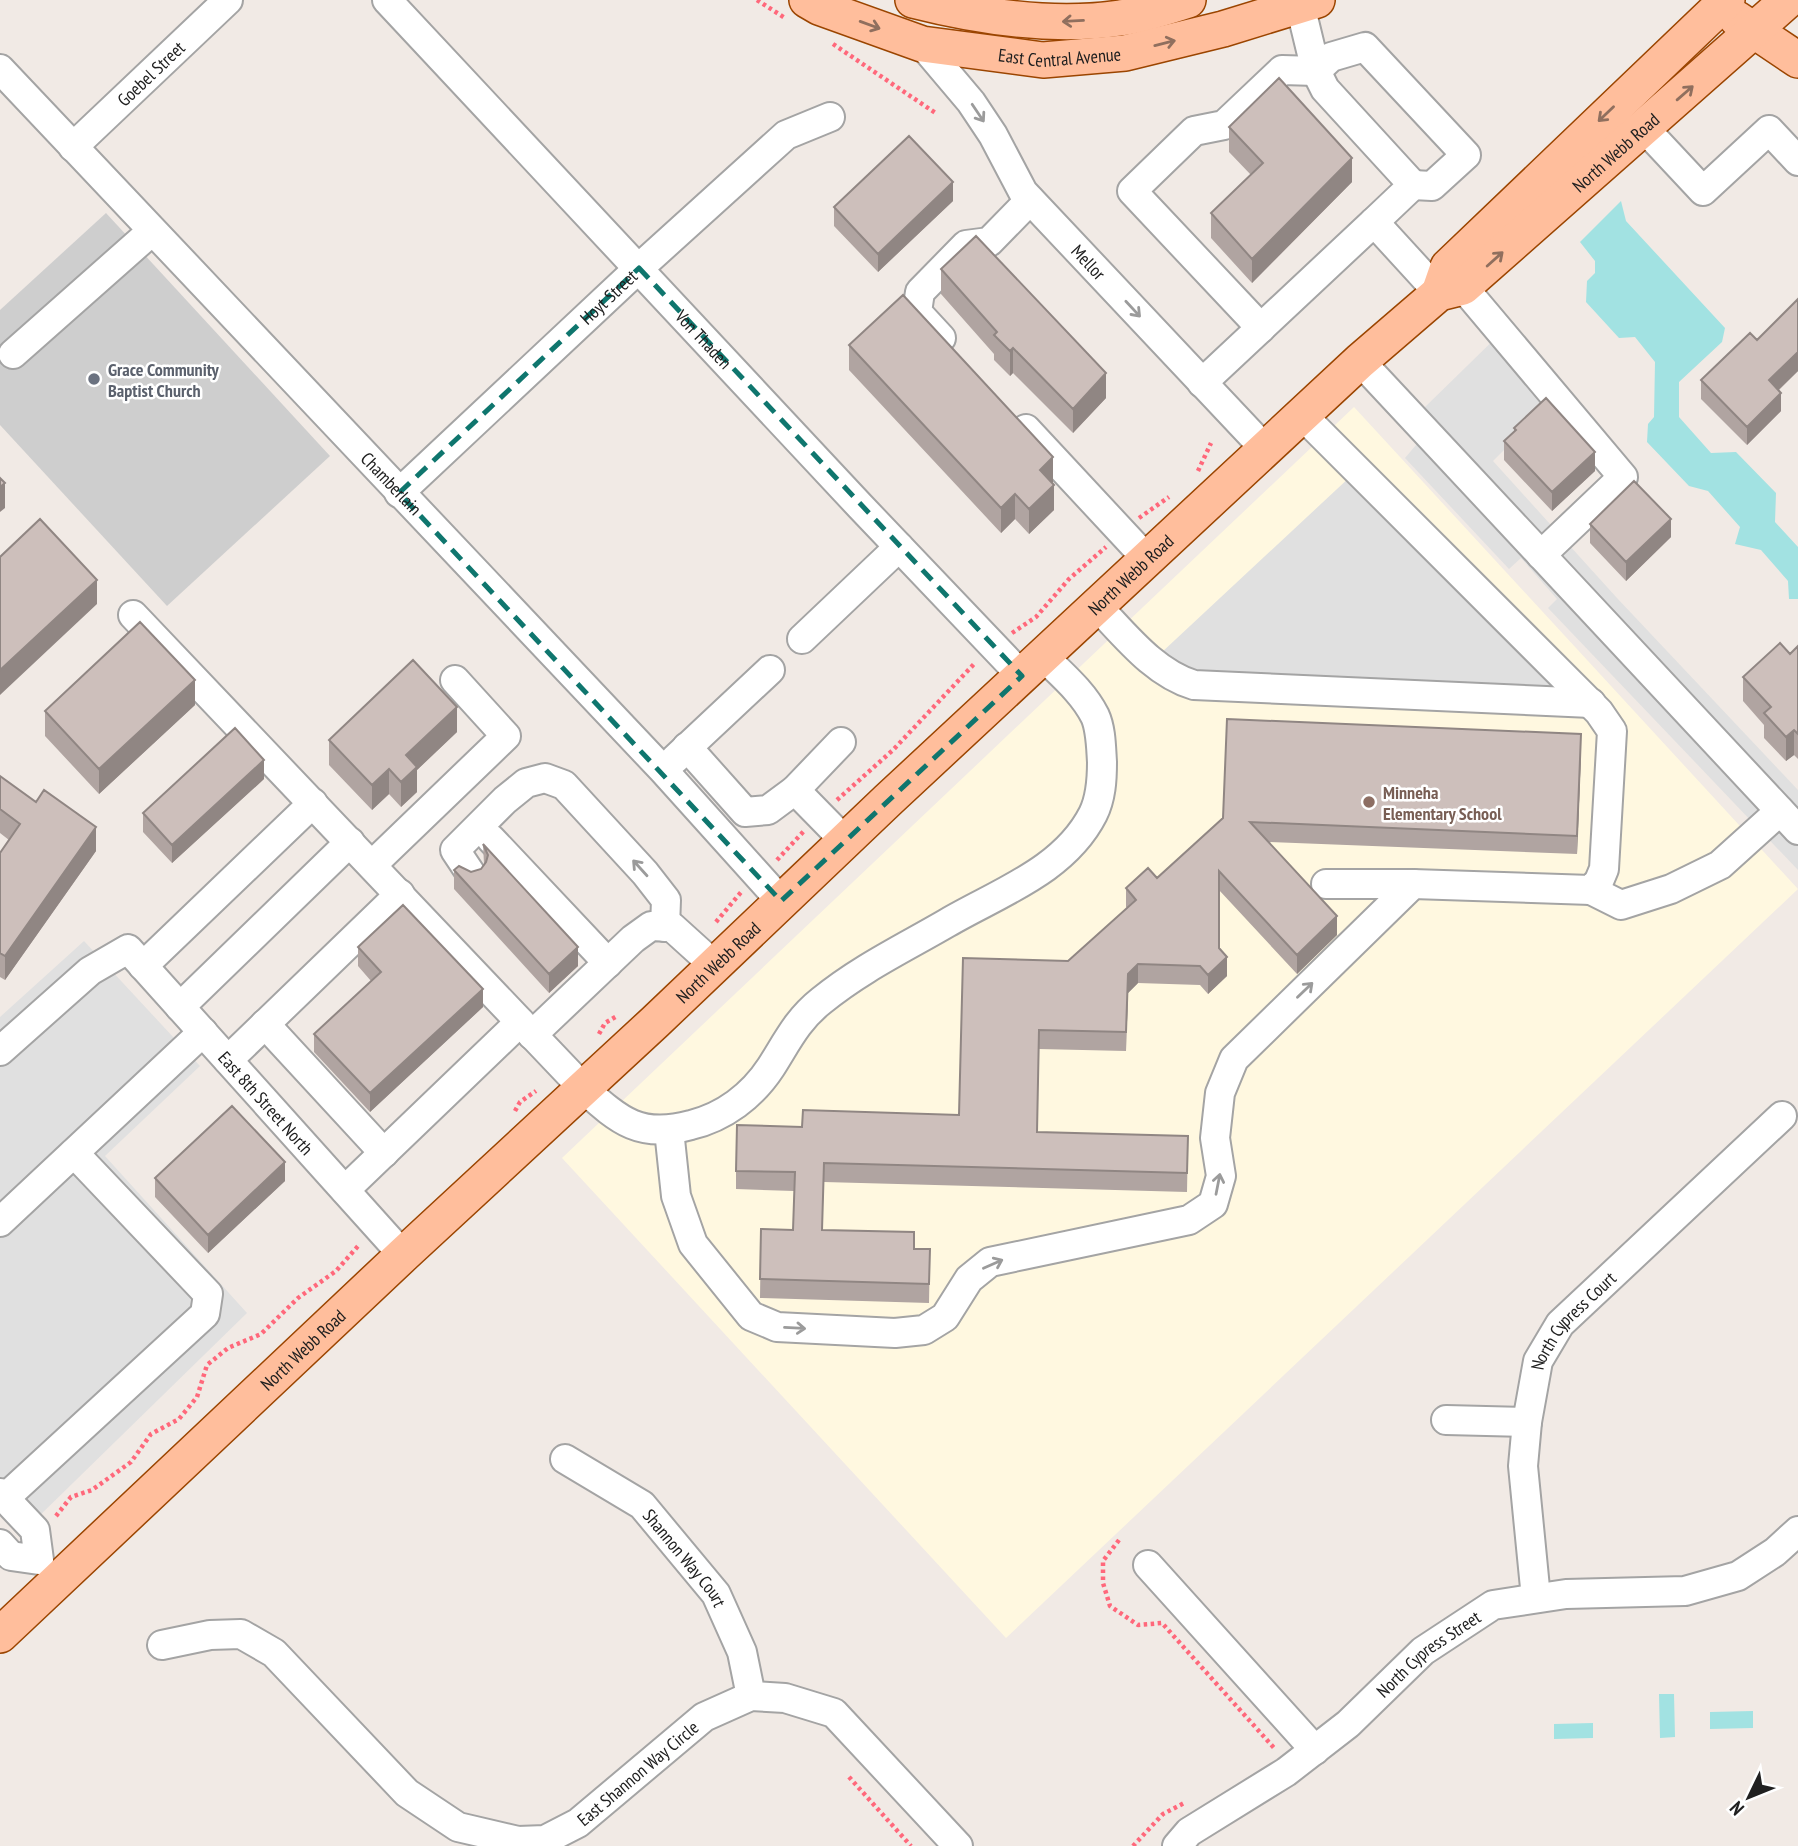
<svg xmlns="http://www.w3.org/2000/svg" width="1798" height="1846" font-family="'PT Sans Narrow',sans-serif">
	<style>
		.education { fill: #fff8e0 }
		.religious { fill: #cecece }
		.parking { fill: #e0e0e0 }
		.water { fill: #a2e2e2 }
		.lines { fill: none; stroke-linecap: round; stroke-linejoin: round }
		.minor-casing { stroke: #a4a4a4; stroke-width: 32 }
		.major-casing { stroke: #9b4500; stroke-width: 38 }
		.path { stroke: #ff687b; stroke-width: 4.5; stroke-dasharray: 3.5 3.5; stroke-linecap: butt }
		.minor { stroke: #fff; stroke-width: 28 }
		.major { stroke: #ffbe9c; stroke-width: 35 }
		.wall { fill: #b0a4a1 }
		.shaded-wall { fill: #908683 }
		.building { fill: #cdbfbb; stroke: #908683; stroke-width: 2 }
		.oneway { stroke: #906f5e }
		.oneway2 { stroke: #9b9b9b }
		.marked { fill: none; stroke: #0f766e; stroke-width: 5; stroke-dasharray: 14 9; stroke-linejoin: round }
		.worship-dot { fill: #6b7280; stroke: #fff; stroke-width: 2.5 }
		.education-dot { fill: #8d6e63; stroke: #fff; stroke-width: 2.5 }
		.labels { text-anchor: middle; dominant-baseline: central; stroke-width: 5; stroke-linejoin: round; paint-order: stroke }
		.street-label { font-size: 18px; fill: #202020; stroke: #fff }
		.worship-label { font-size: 18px; font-weight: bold; fill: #5b616d; stroke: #fff; text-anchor: start }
		.education-label { font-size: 18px; font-weight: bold; fill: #785e54; stroke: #fff; text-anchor: start }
	</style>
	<rect width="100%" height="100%" fill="#f1eae5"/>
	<path class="education" d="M1354 407 1798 889 1006 1638 562 1158Z"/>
	<path class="religious" d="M106 213 330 456 167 606 0 425V310Z"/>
	<path class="parking" d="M1510 324 1567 387 1493 461 1617 598 1798 790V870L1548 608 1557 599 1521 558 1509 569 1405 458 1416 445 1425 407Z
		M1366 462 1596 695 1572 716 1146 667Z
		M84 941 200 1066 105 1156 247 1313 32 1523 0 1485V1017Z"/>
	<path class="water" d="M1621 201 1626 221 1725 328 1722 342 1679 382V417L1711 453 1736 452 1776 493 1775 522 1798 547V599H1789L1788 581 1761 550 1735 544 1740 527 1708 491 1689 486 1647 442 1648 424 1654 417 1655 362 1635 337 1619 338 1586 302 1587 281 1595 273V261L1580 242Z
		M1659 1694H1674L1675 1737 1660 1738Z
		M1753 1711V1728L1710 1729V1712Z
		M1593 1723V1738L1554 1739V1724Z"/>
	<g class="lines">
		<defs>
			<g id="minor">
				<path id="s1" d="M387 0 860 506 1022 676"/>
				<path d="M1300 5 1316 71 1325 89 1413 185 1374 222"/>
				<path id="s2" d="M922 44 971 102 993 135 1023 192 1265 449"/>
				<path id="s3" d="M0 69 663 770 781 901"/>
				<path d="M1645 129 1703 191 1769 130 1798 161"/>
				<path id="s4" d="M73 147 228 0"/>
				<path d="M1463 287 1623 477 1541 555"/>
				<path d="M1261 328 1132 191 1194 131 1224 125 1282 70 1316 71 1331 57 1365 47 1466 155 1432 186 1413 185"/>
				<path d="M941 338 917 312 920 292 966 245 989 242 1030 200"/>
				<path d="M13 354 152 231"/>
				<path d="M1360 361 1798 830"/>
				<path d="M1202 383 1374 222 1439 293"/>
				<path d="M1302 415 1599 712 1612 731 1604 869 1599 881 1591 890 1413 884H1326"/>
				<path d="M1026 429 1147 559"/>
				<path id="s5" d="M399 493 639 268 786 135 830 117"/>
				<path d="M1097 606C1125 635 1154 673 1194 685L1591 703"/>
				<path d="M133 615 584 1089C620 1121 640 1139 691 1125 724 1117 752 1096 771 1067 787 1042 797 1020 821 1001 860 969 904 948 947 923 998 893 1064 871 1093 814 1101 798 1102 780 1102 762 1101 747 1101 729 1095 716 1083 692 1061 674 1043 656"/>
				<path d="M802 639 899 547"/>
				<path d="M687 747 745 812 768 810 795 790 845 841"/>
				<path d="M675 759 770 670"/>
				<path d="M795 790 841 742"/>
				<path d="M491 839 608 963"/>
				<path d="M372 865 506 736 455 680"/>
				<path d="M471 874 455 850 505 800 526 783 545 778 564 785 645 873 666 900 665 927"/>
				<path d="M1591 890 1621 905 1671 889 1720 865 1780 811"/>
				<path d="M143 966 313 803"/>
				<path d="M180 1007 350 842"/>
				<path d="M265 1024 384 1153"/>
				<path d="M532 1035 633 939 651 926 672 927 714 965"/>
				<path id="s6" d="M0 1051 90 971 128 949 403 1255"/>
				<path d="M228 1060 400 894"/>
				<path d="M669 1130 676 1196 693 1244 751 1316 777 1327 895 1333 924 1330 945 1317 969 1279 990 1262 1189 1220 1213 1204 1221 1176 1215 1138 1220 1093 1234 1059 1413 884"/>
				<path d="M345 1190 520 1022"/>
				<path d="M0 1222 203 1032"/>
				<path d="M1446 1420 1527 1422"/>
				<path id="s7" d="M565 1459 642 1505 716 1594 742 1652 751 1696"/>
				<path d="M0 1493 35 1530 39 1560 11 1556 0 1544"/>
				<path d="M5 1498 205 1314 208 1294 74 1153"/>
				<path d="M1148 1565 1315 1750"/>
				<path id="s8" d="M1536 1598 1523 1466 1527 1422 1538 1361 1560 1324 1782 1116"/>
				<path id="s9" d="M162 1645 210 1635 241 1634 274 1653 407 1793 458 1827 518 1841 545 1840 578 1823 704 1717 751 1696 785 1698 834 1713 958 1846"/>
				<path id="s10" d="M1177 1846 1189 1832 1286 1772 1348 1724 1423 1651 1493 1605 1566 1594 1685 1591 1738 1576 1775 1552 1798 1531"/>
			</g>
			<g id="major">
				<path id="s11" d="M807 0 819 7 922 44 1043 60 1125 53 1223 29 1317 0"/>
				<path d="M913 0C980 17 1052 28 1120 18 1143 15 1166 7 1188 0"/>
				<path d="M1737 19 1798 60"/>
				<path d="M1439 293 1448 267 1727 0"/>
				<path id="s12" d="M0 1635 403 1255 655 1022 888 800 1360 361 1439 293 1463 287 1788 0"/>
			</g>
		</defs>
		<use href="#minor" class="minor-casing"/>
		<use href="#major" class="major-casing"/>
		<path class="path" d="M757 0 785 18
			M833 44 937 114
			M1198 471 1211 443
			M1139 518 1169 497
			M1012 633 1036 617 1069 579 1106 547
			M837 800 893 750 975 663
			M777 860 804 831
			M716 922 742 891
			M599 1034 605 1023 617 1016
			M515 1111 520 1102 536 1091
			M56 1516 71 1497 92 1490 131 1462 151 1434 179 1419 197 1397 207 1365 228 1348 261 1334 298 1298 336 1271 359 1245
			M1119 1540 1103 1561V1583L1110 1606 1138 1625 1162 1623 1275 1749
			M849 1777 911 1846
			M1133 1846 1163 1814 1186 1802"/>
		<use href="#minor" class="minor"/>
		<use href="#major" class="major"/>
	</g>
	<path class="wall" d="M1229 127 1352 182 1252 283 1211 238V213L1251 175 1229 152Z
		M953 201 878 272 834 226V207Z
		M941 269 1106 398 1073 433 1013 373 1010 376 994 360V354L941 294Z
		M1798 299V371L1779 390 1781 411 1747 445 1701 399V380L1757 340Z
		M849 345 1053 482 1054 510 1029 534 1015 519 1001 533 849 370Z
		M1514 428 1595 471 1552 511 1504 460V441L1514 432Z
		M1590 524 1671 537 1626 581 1590 543Z
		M1798 646V759L1794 755 1786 761 1764 738V725L1743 701V677L1790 654Z
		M195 705 99 794 45 736V711Z
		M457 732 417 770V792L401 807 389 794 372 810 329 765V740Z
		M1581 753 1577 854 1268 842 1337 935 1297 974 1219 890V948L1227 976 1208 994 1200 985 1138 983 1128 993 1126 1051 1039 1049 1037 1132 1188 1136 1187 1192 824 1182 822 1230 914 1249H930L929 1303 760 1298 761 1229 793 1230 794 1191 736 1189V1171L802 1127 959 1115 1068 961 1127 908 1126 907V888L1157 878 1223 818Z
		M0 776 96 851 5 980 0 977V853L9 840 0 833Z
		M264 779 172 863 143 832V813Z
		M483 844 578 966 549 993 454 889V870L471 872 481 869 484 864Z
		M358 947 483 1007 370 1112 314 1052V1034L371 981 358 966Z
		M155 1178 285 1181 208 1253 155 1197Z"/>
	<path class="shaded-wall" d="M1352 158V182L1252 283V259Z
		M953 182V201L878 272V254Z
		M1013 348V373L1010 376V351Z
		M1798 352V371L1769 399V380Z
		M1106 373V398L1073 433V409Z
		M1781 393V411L1747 445V427Z
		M1595 452V471L1552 511V492Z
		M1053 457V482L1040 495V470Z
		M5 483V508L0 512V487Z
		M1054 485V510L1029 534V509Z
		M1015 494V519L1001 533V508Z
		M1671 519V537L1626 581V562Z
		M97 580V604L0 695V670Z
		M195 680V705L99 794V769Z
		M457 707V732L417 770V792L401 807V782L406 755Z
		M1794 730V755L1786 761V737Z
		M1581 734V753L1577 854V836Z
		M264 760V779L172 863V845Z
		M389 769V794L372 810V785Z
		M96 827V851L5 980V956Z
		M1337 916V935L1297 974V955Z
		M578 947V966L549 993V974Z
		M1227 957V976L1208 994V975Z
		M1138 964V983L1128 993 1126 1051 1128 974Z
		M483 989V1007L370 1112V1093Z
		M285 1162V1181L208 1253V1235Z"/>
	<path class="building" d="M1279 78 1352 158 1252 259 1211 213 1263 163 1229 127Z
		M909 136 953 182 878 254 834 207Z
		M976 236 1106 373 1073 409 1013 348 1010 351 994 335 997 332 941 269Z
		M903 295 1053 457 1040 470 1054 485 1029 509 1015 494 1001 508 849 345Z
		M1798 299V352L1769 380 1781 393 1747 427 1701 380 1750 333 1757 340Z
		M1546 398 1595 452 1552 492 1504 441 1516 430 1514 428Z
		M0 478 5 483 0 487Z
		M1634 481 1671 519 1626 562 1590 524Z
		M40 519 97 580 0 670V557Z
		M140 622 195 680 99 769 45 711Z
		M1780 643 1790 654 1798 646V734L1794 730 1786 737 1764 713 1771 707 1743 677Z
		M413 660 457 707 406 755 417 767 401 782 389 769 372 785 329 740Z
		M1227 719 1581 734 1577 836 1250 822 1337 916 1297 955 1219 871V948L1227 957 1208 975 1200 966 1138 964 1128 974 1126 1032 1039 1030 1037 1132 1188 1136 1187 1173 824 1163 822 1230 914 1232V1249H930L929 1284 760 1279 761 1229 793 1230 795 1172 736 1171 737 1125 802 1127 803 1110 959 1115 963 958 1068 961 1136 900 1126 888 1148 868 1157 878 1223 818Z
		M235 728 264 760 172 845 143 813Z
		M0 776 36 802 44 790 96 827 5 956 0 953V853L20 824 0 809Z
		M483 844 578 947 549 974 454 870 459 866 471 872 481 869 486 862 488 855Z
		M403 905 483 989 370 1093 314 1034 381 972 358 947Z
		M232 1106 285 1162 208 1235 155 1178Z"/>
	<defs><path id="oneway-shaft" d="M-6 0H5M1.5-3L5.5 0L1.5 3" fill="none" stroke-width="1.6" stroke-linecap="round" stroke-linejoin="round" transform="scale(1.75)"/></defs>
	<g class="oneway">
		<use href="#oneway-shaft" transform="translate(1073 21) rotate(177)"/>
		<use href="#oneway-shaft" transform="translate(870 25) rotate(20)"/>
		<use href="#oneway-shaft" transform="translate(1165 43) rotate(-14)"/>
		<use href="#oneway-shaft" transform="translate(1685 93) rotate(-41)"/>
		<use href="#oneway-shaft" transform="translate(1606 114) rotate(136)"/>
		<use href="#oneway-shaft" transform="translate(1495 259) rotate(-42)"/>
	</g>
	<g class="oneway2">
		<use href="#oneway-shaft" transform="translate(978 113) rotate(56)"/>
		<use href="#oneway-shaft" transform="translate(1133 309) rotate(47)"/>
		<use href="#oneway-shaft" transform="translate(640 868) rotate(-132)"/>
		<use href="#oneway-shaft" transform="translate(1305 990) rotate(-44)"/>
		<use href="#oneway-shaft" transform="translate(1218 1184) rotate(-79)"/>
		<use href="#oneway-shaft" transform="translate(993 1264) rotate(-24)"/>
		<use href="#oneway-shaft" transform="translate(795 1328) rotate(3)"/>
	</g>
	<path class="marked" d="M639 268 1022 676 781 901 399 493Z"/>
	<circle class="worship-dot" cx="94" cy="379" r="7"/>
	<circle class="education-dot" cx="1369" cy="802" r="7"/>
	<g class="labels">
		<g class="street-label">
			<text stroke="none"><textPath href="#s11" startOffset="262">East Central Avenue</textPath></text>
			<text stroke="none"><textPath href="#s4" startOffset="107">Goebel Street</textPath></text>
			<text stroke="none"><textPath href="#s12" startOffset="2196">North Webb Road</textPath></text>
			<text stroke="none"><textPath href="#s2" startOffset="276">Mellor</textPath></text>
			<text stroke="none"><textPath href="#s5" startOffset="287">Hoyt Street</textPath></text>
			<text stroke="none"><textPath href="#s1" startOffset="464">Von Thaden</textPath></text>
			<text stroke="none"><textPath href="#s3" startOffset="570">Chamberlain</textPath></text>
			<text stroke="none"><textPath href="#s12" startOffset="1550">North Webb Road</textPath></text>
			<text stroke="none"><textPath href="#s12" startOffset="984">North Webb Road</textPath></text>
			<text stroke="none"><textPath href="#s6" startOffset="371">East 8th Street North</textPath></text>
			<text stroke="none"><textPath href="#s8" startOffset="292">North Cypress Court</textPath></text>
			<text stroke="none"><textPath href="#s12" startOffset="416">North Webb Road</textPath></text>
			<text stroke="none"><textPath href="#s7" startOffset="158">Shannon Way Court</textPath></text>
			<text stroke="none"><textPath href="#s10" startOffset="318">North Cypress Street</textPath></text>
			<text stroke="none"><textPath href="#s9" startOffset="576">East Shannon Way Circle</textPath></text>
		</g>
		<g class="worship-label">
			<text x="108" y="369">Grace Community<tspan x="108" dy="21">Baptist Church</tspan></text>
		</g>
		<g class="education-label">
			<text x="1383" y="792">Minneha<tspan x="1383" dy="21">Elementary School</tspan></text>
		</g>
	</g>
	<g transform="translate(1749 1797) rotate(227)" stroke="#ffffff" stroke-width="5" paint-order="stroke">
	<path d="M0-5L12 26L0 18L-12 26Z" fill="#202020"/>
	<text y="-10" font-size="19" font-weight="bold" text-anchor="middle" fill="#202020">N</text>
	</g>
</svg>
